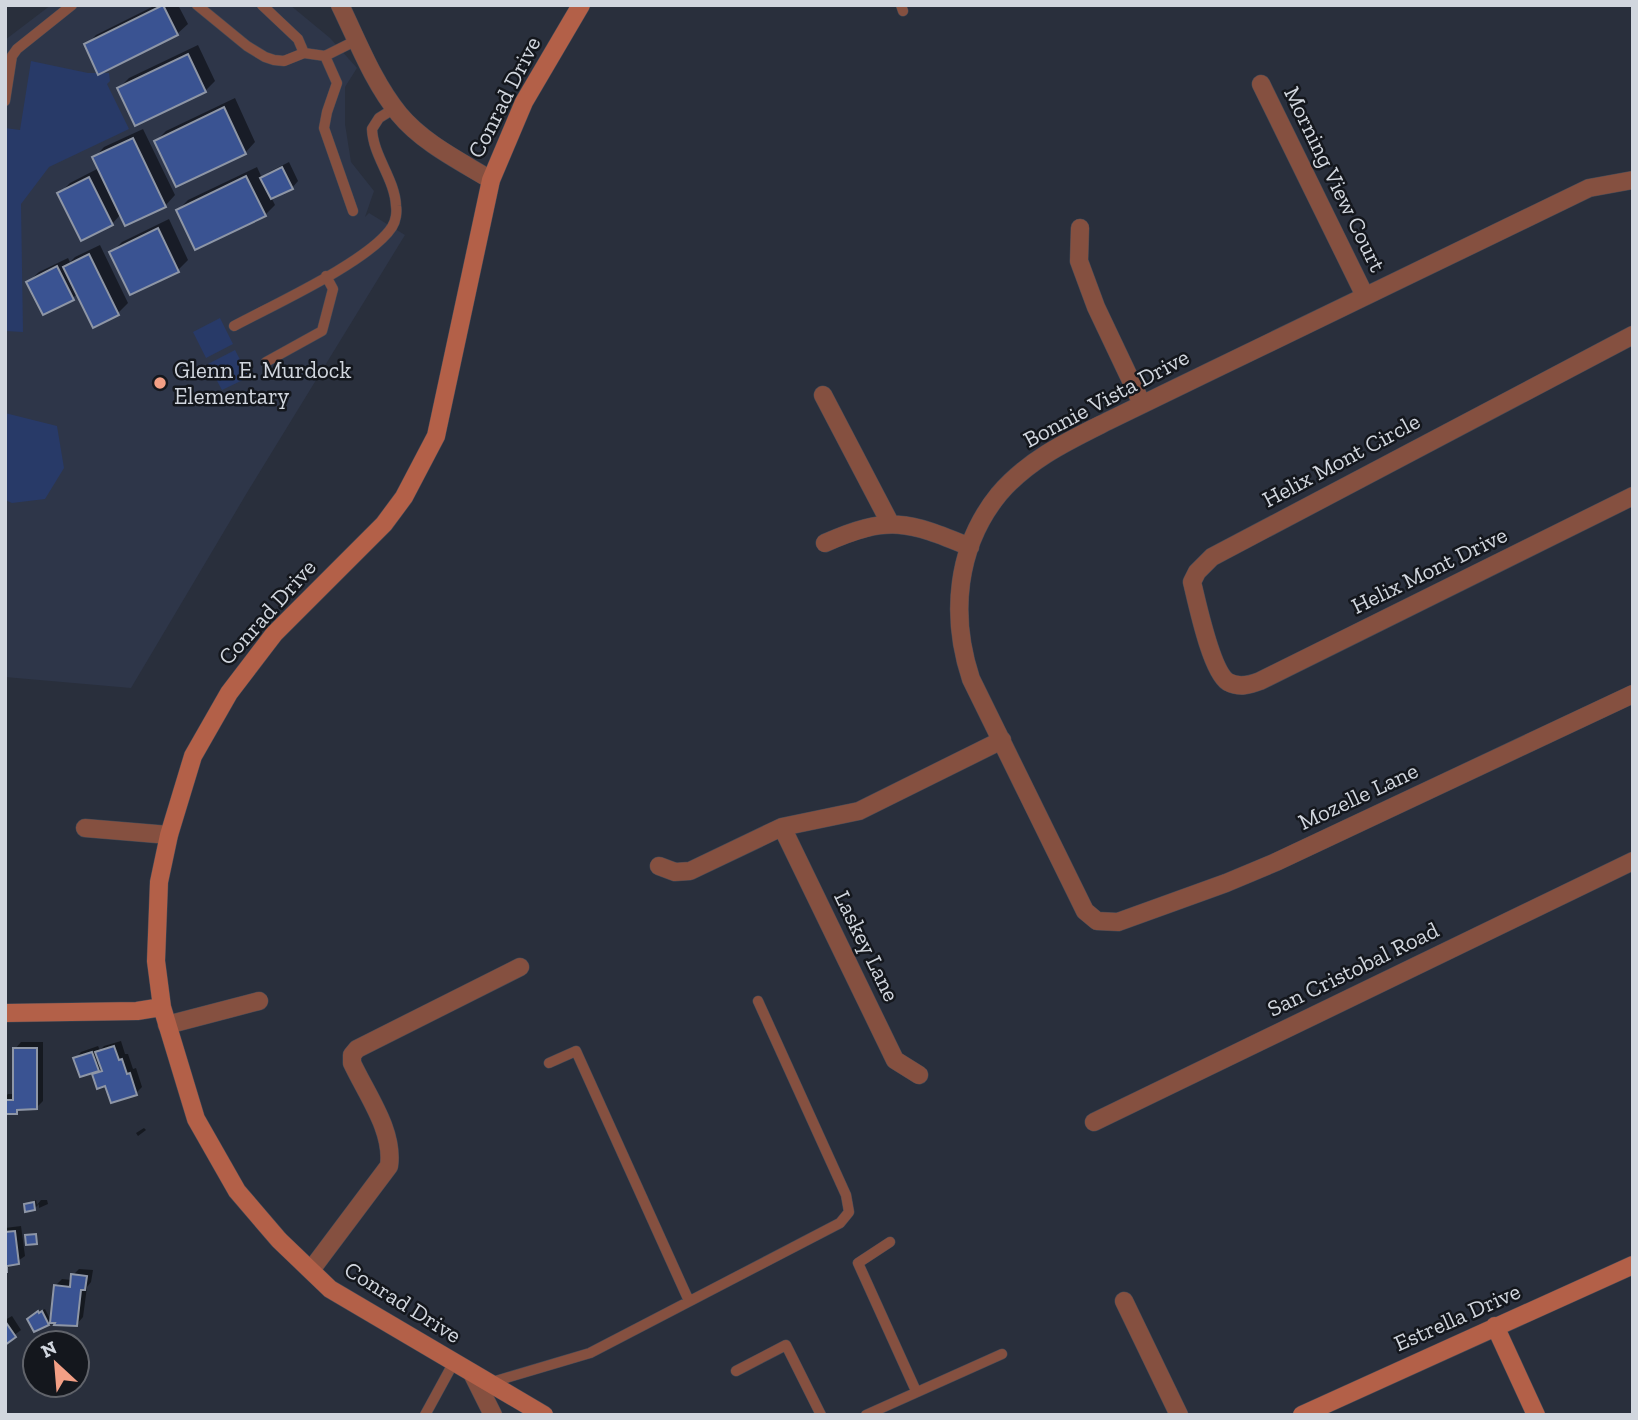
<svg xmlns="http://www.w3.org/2000/svg" width="1638" height="1420" font-family="'Zilla Slab',serif">
	<style>
		.built { fill: #2e3649 }
		.green { fill: #283a68 }
		.shadow { fill: #0007 }
		.building { fill: #3a5392; stroke: #8e96a6; stroke-width: 2 }
		.lines { fill: none; stroke-linecap: round; stroke-linejoin: round }
		.lane-casing { stroke: #444a56; stroke-width: 11 }
		.street-casing { stroke: #444a56; stroke-width: 19 }
		.secondary-casing { stroke: #444a56; stroke-width: 19 }
		.lane { stroke: #855040; stroke-width: 10 }
		.street { stroke: #855040; stroke-width: 18 }
		.secondary { stroke: #b36048; stroke-width: 18 }
		.poi-dot { fill: #f39f85; stroke: #14171d; stroke-width: 2.5 }
		.labels { text-anchor: middle; dominant-baseline: central; stroke-width: 5; stroke-linejoin: round; paint-order: stroke }
		.street-label { font-size: 23px; fill: #d1d6de; stroke: #14171d }
		.poi-label { font-size: 23px; fill: #d1d6de; stroke: #14171d; text-anchor: start }
	</style>
	<rect width="100%" height="100%" fill="#292f3c"/>
	<path class="built" d="M51 5H290L330 38 357 68 345 87V124L351 162 374 191 365 217 369 213 405 235 248 491 131 688 5 677V40Z"/>
	<path class="green" d="M31 61 88 73H109L110 81 107 84 129 129 49 167 21 204 23 332 5 331V128L20 130Z
		M220 318 233 344 206 358 193 332Z
		M235 350 249 377 222 390 208 364Z
		M5 413 57 426 64 468 45 499 12 503 5 500Z"/>
	<path class="shadow" d="M156 5H178L188 24 177 34 99 72 86 45 96 35Z
		M198 45 215 81 205 91 119 88 129 78Z
		M235 98 255 142 245 153 156 141 166 131Z
		M143 129 175 195 165 206 121 214 112 224 60 193 70 183 99 168 94 158 104 147Z
		M289 162 298 181 292 188 271 197 275 205 265 215 178 210 188 200 257 167 262 178 269 172Z
		M169 219 188 260 178 270 131 293 112 252 122 242Z
		M100 245 128 303 118 313 78 293 73 298 44 313 28 282 39 272 68 258 70 262 75 257Z
		M121 1041 125 1054H128L133 1069 136 1068 142 1087 136 1093 107 1084 98 1086 93 1071 75 1059 81 1052 98 1046 100 1050 104 1046Z
		M21 1042H43V1101L36 1108H21L16 1113H5V1097L8 1094H14L15 1049Z
		M144 1128 146 1130 138 1136 136 1133Z
		M36 1200 37 1205 41 1200H47L48 1204 39 1208V1204L34 1209 26 1204Z
		M21 1226 25 1256 5 1270V1228Z
		M79 1269 93 1270 91 1282 87 1287 83 1317 77 1324 55 1286 62 1279 72 1280 73 1275Z
		M45 1309 51 1321 48 1323 33 1315Z
		M12 1316 21 1330 5 1342V1320Z"/>
	<path class="building" d="M163 5 178 35 98 75 84 44Z
		M188 54 206 92 135 126 117 88Z
		M224 107 246 154 176 187 154 141Z
		M133 138 166 207 125 226 92 157Z
		M282 167 293 189 271 199 260 178Z
		M246 176 266 216 195 250 176 210Z
		M89 177 113 225 81 241 57 193Z
		M158 228 179 272 130 295 109 252Z
		M89 254 119 315 93 328 63 267Z
		M57 266 74 300 43 315 26 282Z
		M114 1046 119 1060 122 1059 127 1074 130 1073 137 1095 111 1103 105 1086 97 1089 92 1074 102 1071 95 1052Z
		M13 1048H37V1109L17 1110V1114H5V1100H13Z
		M92 1052 99 1071 80 1077 73 1058Z
		M34 1202 35 1210 25 1212 24 1204Z
		M15 1231 19 1264 7 1266V1272H5V1232Z
		M36 1234 37 1244 26 1245 25 1235Z
		M71 1274 87 1276 85 1290H81L77 1326 54 1325 55 1323H50L54 1285 70 1287Z
		M38 1311 39 1313 42 1311 49 1325 34 1332 27 1319Z
		M5 1321 16 1337 5 1345Z"/>
	<g class="lines">
		<defs>
			<path id="lane" d="M197 5 247 46 265 57 274 60 284 61 304 53 325 56 357 40
				M262 5 298 39 304 53
				M901 5 903 11
				M325 56 337 83 327 112 324 128 353 211
				M5 101 12 56 17 49 72 5
				M234 326C273 305 370 261 392 227 396 221 397 212 396 206 395 179 373 156 372 129L379 118 395 108
				M266 362 322 331 333 289 326 276
				M549 1063 576 1051 689 1301
				M890 1242 858 1263 916 1391
				M736 1371 786 1345 821 1415
				M489 1383 590 1353 840 1223 849 1212 846 1195 758 1001
				M425 1415 454 1362
				M866 1415 1002 1354"/>
			<path id="street" d="M340 5C358 42 373 82 399 114 423 143 460 161 491 180
				M1261 84 1365 296
				M1633 180 1589 188C1464 249 1338 309 1213 370 1178 387 1143 404 1108 421 1068 441 1029 459 999 494 956 547 950 616 971 679L1085 911 1097 921 1118 922 1226 883 1276 862 1633 694
				M1080 228 1079 261 1096 307 1142 404
				M1633 335 1212 557 1197 572 1192 582C1197 602 1211 671 1228 682 1239 688 1250 685 1260 681L1633 496
				M823 395 890 523
				M825 543C888 515 908 521 970 547
				M782 827 895 1060 919 1075
				M85 828 169 835
				M659 866 675 872 690 871 782 827 859 811 1002 740
				M167 1025 259 1001
				M1094 1122 1633 861
				M311 1270 389 1166C394 1131 367 1095 352 1063V1055L357 1049 520 967
				M1124 1301 1179 1415
				M472 1373 493 1415"/>
			<path id="secondary" d="M5 1013 137 1011 162 1007
				M1495 1326 1536 1415
				M544 1415 330 1289 279 1240 237 1191 196 1119 162 1007 156 961 159 882 169 835 193 756 229 693 274 634 384 524 404 497 436 436 491 180 524 102 581 5
				M1302 1415 1633 1265"/>
		</defs>
		<use href="#lane" class="lane-casing"/>
		<use href="#street" class="street-casing"/>
		<use href="#secondary" class="secondary-casing"/>
		<use href="#lane" class="lane"/>
		<use href="#street" class="street"/>
		<use href="#secondary" class="secondary"/>
	</g>
	<circle class="poi-dot" cx="160" cy="383" r="7"/>
	<g class="labels">
		<g class="street-label">
			<text transform="translate(504 97) rotate(-63)">Conrad Drive</text>
			<text transform="translate(1335 179) rotate(64)">Morning View Court</text>
			<text transform="translate(1106 398) rotate(-28)">Bonnie Vista Drive</text>
			<text transform="translate(1341 460) rotate(-28)">Helix Mont Circle</text>
			<text transform="translate(1429 570) rotate(-26)">Helix Mont Drive</text>
			<text transform="translate(267 612) rotate(-48)">Conrad Drive</text>
			<text transform="translate(1358 796) rotate(-25)">Mozelle Lane</text>
			<text transform="translate(867 946) rotate(64)">Laskey Lane</text>
			<text transform="translate(1353 969) rotate(-26)">San Cristobal Road</text>
			<text transform="translate(403 1302) rotate(32)">Conrad Drive</text>
			<text transform="translate(1457 1317) rotate(-24)">Estrella Drive</text>
		</g>
		<g class="poi-label">
			<text x="174" y="370">Glenn E. Murdock<tspan x="174" dy="26">Elementary</tspan></text>
		</g>
	</g>
	<rect width="1638" height="1420" fill="none" stroke="#d1d6de" stroke-width="14"/>
	<g transform="translate(56 1364) rotate(334)"><circle r="33" fill="#14171d" stroke="#60636a" stroke-width="2"/>
	<path d="M0-5L12 26L0 18L-12 26Z" fill="#f39f85"/>
	<text y="-10" font-size="19" font-weight="bold" text-anchor="middle" fill="#d1d6de">N</text>
	</g>
</svg>
